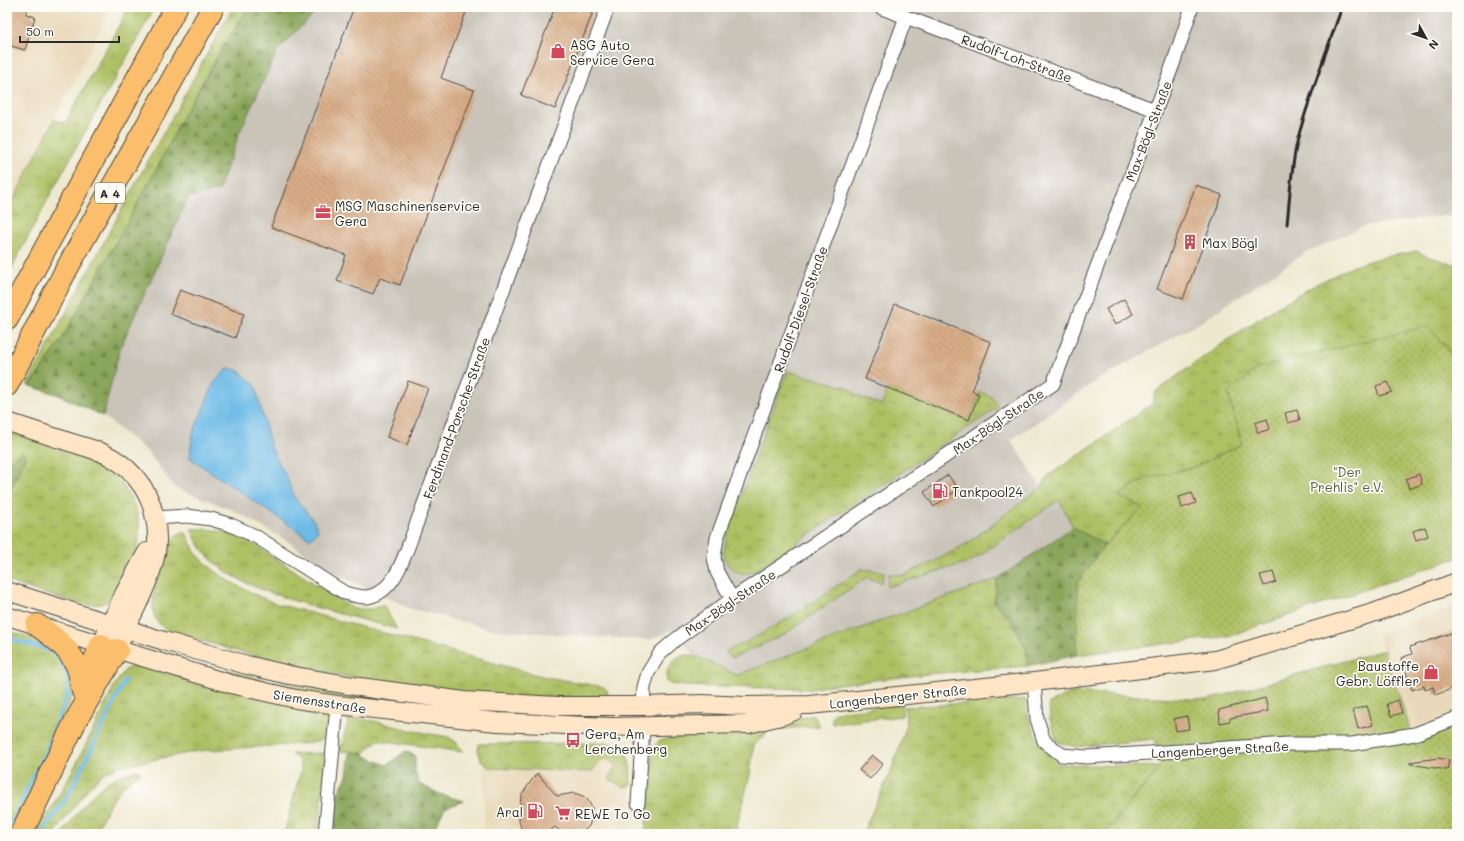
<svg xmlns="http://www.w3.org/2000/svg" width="1464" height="841" font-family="Mali,sans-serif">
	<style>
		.built { fill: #e9d9ba }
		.industrial { fill: #c9c3b8 }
		.grass { fill: url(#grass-tufts); stroke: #6c7648 }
		.forest { fill: url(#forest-firs); stroke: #5a6842 }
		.garden { fill: url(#garden-dots); stroke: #6c7648 }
		.water { fill: #6cbae6; stroke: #4c7288 }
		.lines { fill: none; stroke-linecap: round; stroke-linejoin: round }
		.stream { stroke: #6cbae6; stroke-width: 4 }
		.building { fill: url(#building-back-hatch) }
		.minor-casing { stroke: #484743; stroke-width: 15 }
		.secondary-casing { stroke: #484743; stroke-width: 20 }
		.motorway-casing { stroke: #484743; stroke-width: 24 }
		.minor { stroke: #fff; stroke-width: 13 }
		.secondary { stroke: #fde5c5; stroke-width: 18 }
		.motorway { stroke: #fabe6d; stroke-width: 22 }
		.rail { stroke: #2b2b2b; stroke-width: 3 }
		.labels { text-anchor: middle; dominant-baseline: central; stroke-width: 3.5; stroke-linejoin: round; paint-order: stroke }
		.shield { fill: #fdfcf7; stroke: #6a6a68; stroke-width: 1 }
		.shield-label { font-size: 12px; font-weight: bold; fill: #2b2b2b }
		.poi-label { font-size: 13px; fill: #2b2b2b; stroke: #fdfcf7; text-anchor: start }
		.street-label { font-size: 13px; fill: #2b2b2b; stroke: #fdfcf7 }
		.park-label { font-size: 13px; fill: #585f3f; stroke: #fdfcf7 }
	</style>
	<defs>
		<pattern id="grass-tufts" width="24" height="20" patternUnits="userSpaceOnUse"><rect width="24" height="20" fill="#adc064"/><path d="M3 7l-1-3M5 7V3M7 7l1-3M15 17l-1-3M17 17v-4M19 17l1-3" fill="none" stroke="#8d9c53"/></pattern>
		<pattern id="forest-firs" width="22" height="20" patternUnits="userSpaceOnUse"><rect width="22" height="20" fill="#8aa65a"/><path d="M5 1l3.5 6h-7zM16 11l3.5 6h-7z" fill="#71874b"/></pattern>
		<pattern id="garden-dots" width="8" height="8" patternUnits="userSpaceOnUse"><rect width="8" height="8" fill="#adc064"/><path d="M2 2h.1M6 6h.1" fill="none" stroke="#8d9c53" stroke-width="1.8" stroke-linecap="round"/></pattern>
		<pattern id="building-back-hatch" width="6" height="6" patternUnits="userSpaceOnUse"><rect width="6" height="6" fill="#d9ad87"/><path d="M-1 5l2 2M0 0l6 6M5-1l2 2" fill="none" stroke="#b08d6f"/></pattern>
	</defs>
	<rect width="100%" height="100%" fill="#fdfcf7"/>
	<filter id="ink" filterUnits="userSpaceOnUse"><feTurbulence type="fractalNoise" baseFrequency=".025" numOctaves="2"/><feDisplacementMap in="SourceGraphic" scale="8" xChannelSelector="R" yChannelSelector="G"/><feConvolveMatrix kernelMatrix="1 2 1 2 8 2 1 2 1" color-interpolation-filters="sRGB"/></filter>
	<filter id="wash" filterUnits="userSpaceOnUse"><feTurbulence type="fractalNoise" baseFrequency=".012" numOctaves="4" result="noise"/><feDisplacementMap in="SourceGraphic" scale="16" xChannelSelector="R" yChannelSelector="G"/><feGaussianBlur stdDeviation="0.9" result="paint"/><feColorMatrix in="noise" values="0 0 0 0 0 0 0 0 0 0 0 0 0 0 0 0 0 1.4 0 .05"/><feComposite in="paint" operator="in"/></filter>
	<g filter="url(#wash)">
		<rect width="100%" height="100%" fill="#eee8ce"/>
		<path class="built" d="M7 7H112L7 212Z
			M1457 605V725L1429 734 1409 728 1378 634Z
			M484 750 623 753 631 787 629 834H484Z"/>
		<path class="industrial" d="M321 7H1457V218L1442 216 1364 226 1303 254 1199 323 1096 381 1011 440 1041 487 1059 500 1073 527 997 579 737 675 694 655 673 630 650 640 495 630 409 608 334 573 287 541 233 510 175 488 147 451 103 416 120 348 188 198 219 190 240 131 278 50Z"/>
		<path class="grass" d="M129 7H155L51 193 7 277V212L54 120 65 123Z
			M233 7H248L244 15 223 47 183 116 161 161 60 343 30 386 27 385 137 181Z
			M1417 251 1426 256 1457 265V360L1428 326 1228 393 1242 444 1194 467 1144 479 1118 496 1142 507 1105 545 1073 527 1059 500 972 561 887 587 889 574 903 575 937 560 968 543 1041 487 1048 476 1152 404 1156 391C1219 347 1281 298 1352 267 1372 258 1395 255 1417 251Z
			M787 371 849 388 857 396 882 405 888 388 969 420 980 392C989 395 994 397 998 407L761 567C757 569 753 572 749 573 739 576 727 568 724 557 723 551 726 542 727 535Z
			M8 429C27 435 47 442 66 448 79 452 94 455 105 464 114 471 120 481 126 490 147 524 141 541 126 575 121 587 114 601 101 604 81 608 28 588 7 581V497L25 458 23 453 7 462V431Z
			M191 529C211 528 227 532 245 539L354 609H372L383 605 397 629C367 621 337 613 308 605 273 594 230 582 205 553 199 546 195 537 191 529Z
			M185 531C189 538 192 547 196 553 216 577 246 591 274 603L541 676 604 687 607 690 608 697C547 698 483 698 423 689 352 679 281 665 213 644 197 640 167 635 157 621 148 608 155 589 158 574 163 554 164 539 185 531Z
			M861 569 885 572 881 583 867 577 785 634 733 658 725 652C774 630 817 600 861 569Z
			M997 579 994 603 1011 620 1027 649V666L928 674 831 685 811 689 687 686 670 684 667 682C666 674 667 670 671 664 683 647 700 658 715 665 723 668 730 672 737 675L880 621Z
			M7 630 43 642 68 662 73 694 46 761 12 834H7Z
			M134 666H143L323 711C331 719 329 729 326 738L315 742 301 744 198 751 117 767 104 773 89 787 54 834H34C67 788 90 736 115 684L126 669Z
			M227 670 280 684 299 686 607 713V717H566L485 714 309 694 225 675Z
			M1025 699C1032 731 1035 742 1060 764L1160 767 1104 834H862L893 766 906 727 905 707Z
			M903 704 902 716 832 724V718L835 712Z
			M813 715 820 726 768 730 765 736 754 744 750 774 735 834H645L651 785 652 757 650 756 653 749 659 741 669 738 761 728Z
			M349 718 374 721 409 730 448 737 456 742 463 752 378 740 364 753 340 751Z
			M610 743C632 748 630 766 631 785L624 787 609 779 616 765 604 758 591 772 491 768 481 761 478 750 479 744Z
			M326 753 319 834H284L301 770 299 760 291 754Z
			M136 770 141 772 123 786 111 802 94 834H62C77 814 92 790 115 778 121 774 129 773 136 770Z"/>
		<path class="forest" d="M248 7H321L278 50 240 131 219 190 188 198 120 348 103 416 59 395 30 386 60 343 161 161 183 116 223 47 244 15Z
			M23 452 25 458 7 497V462Z
			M1073 527 1105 545 1078 582 1077 655 1027 666 1026 648 1011 620 994 603 997 579Z
			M406 751 415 756V771L419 784 440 794 464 801 445 808 431 834H332L335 798 347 776 350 752 364 753 365 756 387 765Z"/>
		<path class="garden" d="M1428 326 1457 360V558L1229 636 1077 655 1078 582 1105 545 1142 507 1118 496 1144 479 1194 467 1242 444 1228 393 1257 368Z
			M1384 650 1416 747 1429 734 1457 725V834H1104L1160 767 1155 739 1076 747 1057 742 1050 719 1049 703 1073 692 1207 700Z"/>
		<path class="water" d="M228 368 239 371 255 385 271 448 286 476 294 497 314 521 318 531 310 539 190 458 192 436 214 383Z"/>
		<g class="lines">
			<path class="stream" d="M7 638 42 648 54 653 60 660 66 671 69 682 67 695 46 751 7 832
				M40 834 62 805 76 780 125 680"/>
		</g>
		<g id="blocks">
			<path class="building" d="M7 7H28L26 14 35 17 25 50 7 45Z
				M354 7H468L441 78 474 90 400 285 380 278 373 294 337 281 346 255 271 227Z
				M555 7H595L555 109 521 95Z
				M1196 185 1222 195 1183 299 1157 289Z
				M180 290 244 314 235 338 170 314Z
				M1124 299 1133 314 1115 325 1106 309Z
				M895 304 991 342 972 391 979 394 969 420 865 379Z
				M408 381 428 388 407 445 387 437Z
				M1388 382 1392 392 1379 396 1376 386Z
				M1297 410 1300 420 1288 423 1285 413Z
				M1267 419 1270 429 1258 433 1255 423Z
				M1419 474 1422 484 1409 489 1406 479Z
				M948 475 958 489 934 507 924 492Z
				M1192 493 1196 503 1182 508 1179 497Z
				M1425 527 1428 536 1416 540 1413 531Z
				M1273 572 1276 582 1264 586 1260 575Z
				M1457 631V687L1435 695 1433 687 1425 690 1424 686 1412 690 1401 658 1412 654 1410 647Z
				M1265 698 1268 711 1230 718V721L1220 723 1219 710Z
				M1398 700 1402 713 1391 716 1387 704Z
				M1367 706 1373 725 1358 729 1353 710Z
				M1187 716 1189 729 1176 731 1174 719Z
				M872 755 883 764 870 779 859 770Z
				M1438 758 1449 760 1447 770 1410 764V762Z
				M537 773 557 796 574 793 583 796 587 799 592 808V817L589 826 585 830 577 834H568L561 832 555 827 546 834H523L519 821 520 803 522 794Z"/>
		</g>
	</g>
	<g filter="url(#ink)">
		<use href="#blocks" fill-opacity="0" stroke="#484743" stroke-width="1"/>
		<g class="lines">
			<defs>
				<path id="minor" d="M879 7 1155 110
					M155 518 187 516 211 519 231 525 255 536 345 593C352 595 360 597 367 597 394 593 404 558 412 536L608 7
					M732 599 717 572 714 557 717 538 906 17
					M1034 682 1037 719 1044 741 1062 755 1087 757 1288 744H1352L1415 734 1457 718
					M643 706 644 687 648 673 660 653 675 640 732 599 1053 384 1173 64 1192 7
					M638 803 643 727
					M325 834 337 705"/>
				<path id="secondary" d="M11 423C29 429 47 435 66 441 78 445 91 448 103 453 128 464 148 487 154 514 157 526 158 540 156 553 150 583 133 612 121 640
					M7 591 164 641 247 665 289 675 360 687 464 701 558 706H643L702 704 746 706 809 705 1034 682 1215 660 1376 612 1457 582
					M7 616 231 684 296 699 337 705 497 722 611 727 748 724 781 716 794 711
					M106 634 124 594 147 552"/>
				<path id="motorway" d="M7 319 176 7
					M7 385 65 272 213 7
					M37 625C52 636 69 648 77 666 80 673 81 683 83 691
					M87 679 101 645
					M21 834 76 720 117 650"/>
			</defs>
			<use href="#minor" class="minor-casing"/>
			<use href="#secondary" class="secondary-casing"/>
			<use href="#motorway" class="motorway-casing"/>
			<use href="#minor" class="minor"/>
			<use href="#secondary" class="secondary"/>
			<use href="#motorway" class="motorway"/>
			<path class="rail" d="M1287 224C1290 196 1291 166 1298 138 1310 94 1327 50 1342 7"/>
		</g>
	</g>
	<defs>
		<symbol id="shop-bare" viewBox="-9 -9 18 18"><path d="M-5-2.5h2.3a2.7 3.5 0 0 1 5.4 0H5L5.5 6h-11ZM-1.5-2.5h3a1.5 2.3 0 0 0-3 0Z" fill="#d1495b" stroke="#fdfcf7" stroke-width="2.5" paint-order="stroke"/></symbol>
		<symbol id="office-bare" viewBox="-9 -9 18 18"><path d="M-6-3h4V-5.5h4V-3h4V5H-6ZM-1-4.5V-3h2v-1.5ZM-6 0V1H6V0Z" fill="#d1495b" stroke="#fdfcf7" stroke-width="2.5" paint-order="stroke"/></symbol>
		<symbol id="building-bare" viewBox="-9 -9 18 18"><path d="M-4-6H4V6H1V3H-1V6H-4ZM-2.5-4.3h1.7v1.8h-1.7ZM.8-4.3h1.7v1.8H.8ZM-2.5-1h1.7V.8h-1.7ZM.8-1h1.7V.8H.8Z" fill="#d1495b" stroke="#fdfcf7" stroke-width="2.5" paint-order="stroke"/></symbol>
		<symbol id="fuel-bare" viewBox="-9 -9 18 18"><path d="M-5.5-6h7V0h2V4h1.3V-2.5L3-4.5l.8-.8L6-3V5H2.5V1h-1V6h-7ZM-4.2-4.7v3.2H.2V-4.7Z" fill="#d1495b" stroke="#fdfcf7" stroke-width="2.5" paint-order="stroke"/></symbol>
		<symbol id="bus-bare" viewBox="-9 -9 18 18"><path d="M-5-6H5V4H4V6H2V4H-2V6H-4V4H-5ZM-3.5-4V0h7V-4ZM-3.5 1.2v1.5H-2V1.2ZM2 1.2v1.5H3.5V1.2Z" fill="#d1495b" stroke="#fdfcf7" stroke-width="2.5" paint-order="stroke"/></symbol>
		<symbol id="supermarket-bare" viewBox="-9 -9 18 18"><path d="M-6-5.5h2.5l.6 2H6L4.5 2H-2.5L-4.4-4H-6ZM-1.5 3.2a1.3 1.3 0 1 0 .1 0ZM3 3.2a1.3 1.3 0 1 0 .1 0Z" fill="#d1495b" stroke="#fdfcf7" stroke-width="2.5" paint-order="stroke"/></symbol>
	</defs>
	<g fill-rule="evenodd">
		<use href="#shop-bare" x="547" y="40" width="22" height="22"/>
		<use href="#office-bare" x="312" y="201" width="22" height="22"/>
		<use href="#building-bare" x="1179" y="231" width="22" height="22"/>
		<use href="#fuel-bare" x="929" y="480" width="22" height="22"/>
		<use href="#shop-bare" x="1420" y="661" width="22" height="22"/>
		<use href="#bus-bare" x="562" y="729" width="22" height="22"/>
		<use href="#fuel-bare" x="524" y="800" width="22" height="22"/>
		<use href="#supermarket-bare" x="552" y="802" width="22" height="22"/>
	</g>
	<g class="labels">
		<rect class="shield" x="95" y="183" width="30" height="20" rx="3"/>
		<g class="shield-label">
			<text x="110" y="193">A 4</text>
		</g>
		<g class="poi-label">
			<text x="570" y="44">ASG Auto<tspan x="570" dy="15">Service Gera</tspan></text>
			<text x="335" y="205">MSG Maschinenservice<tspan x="335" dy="15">Gera</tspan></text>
			<text x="1202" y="242">Max Bögl</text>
			<text x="952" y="491">Tankpool24</text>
			<text x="1419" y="665" text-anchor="end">Baustoffe<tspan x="1419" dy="15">Gebr. Löffler</tspan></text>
			<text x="585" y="733">Gera, Am<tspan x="585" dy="15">Lerchenberg</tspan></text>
			<text x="523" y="811" text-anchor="end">Aral</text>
			<text x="575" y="813">REWE To Go</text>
		</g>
		<g class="street-label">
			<text transform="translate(1017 58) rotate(20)">Rudolf-Loh-Straße</text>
			<text transform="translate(1148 131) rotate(-69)">Max-Bögl-Straße</text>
			<text transform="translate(800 309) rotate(-70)">Rudolf-Diesel-Straße</text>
			<text transform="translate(456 418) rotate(-70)">Ferdinand-Porsche-Straße</text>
			<text transform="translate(998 421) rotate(-34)">Max-Bögl-Straße</text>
			<text transform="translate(730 602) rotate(-34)">Max-Bögl-Straße</text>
			<text transform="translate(898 696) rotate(-6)">Langenberger Straße</text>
			<text transform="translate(320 701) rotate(9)">Siemensstraße</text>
			<text transform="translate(1220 749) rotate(-3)">Langenberger Straße</text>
		</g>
		<g class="park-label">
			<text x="1347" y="471">"Der<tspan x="1347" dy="15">Prehlis" e.V.</tspan></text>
		</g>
	</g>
	<rect width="1464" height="841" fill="none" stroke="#fdfcf7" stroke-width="24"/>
	<g transform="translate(1426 38) rotate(130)" stroke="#fdfcf7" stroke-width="3" paint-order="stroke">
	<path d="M0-3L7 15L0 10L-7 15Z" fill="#2b2b2b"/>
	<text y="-6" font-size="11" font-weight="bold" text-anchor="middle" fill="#2b2b2b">N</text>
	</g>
	<path d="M20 36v6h99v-6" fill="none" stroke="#2b2b2b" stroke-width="2"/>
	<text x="26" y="36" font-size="12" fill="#2b2b2b" stroke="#fdfcf7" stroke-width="3" paint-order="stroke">50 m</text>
</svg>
